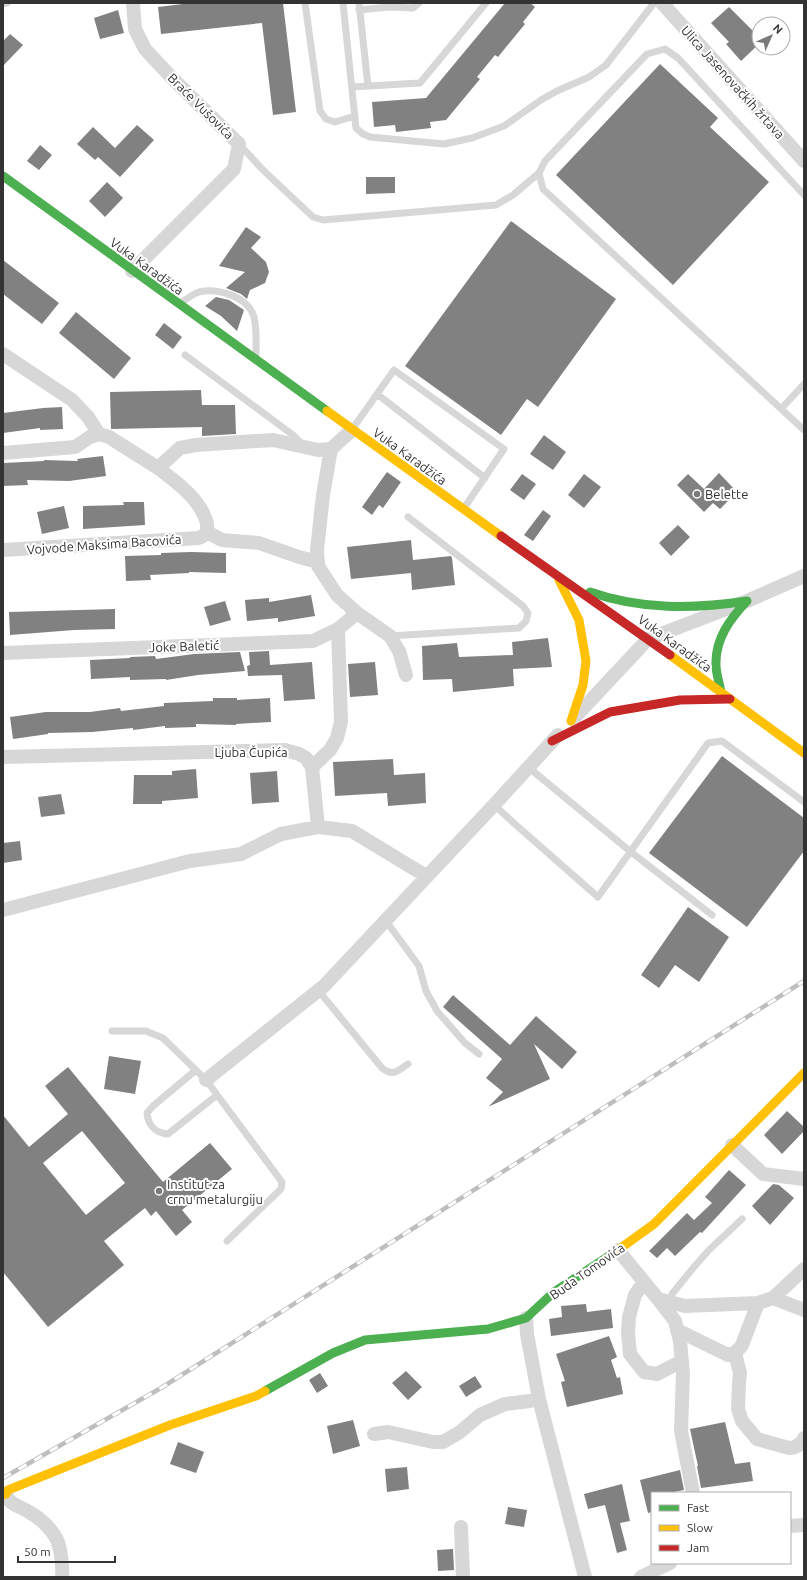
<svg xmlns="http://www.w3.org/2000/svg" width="807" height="1580" font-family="Ubuntu,sans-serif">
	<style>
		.building { fill: #818181; fill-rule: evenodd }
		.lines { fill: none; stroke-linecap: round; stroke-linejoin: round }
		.lane { stroke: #d7d7d7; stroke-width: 7 }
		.street { stroke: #d7d7d7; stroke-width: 14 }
		.fast { stroke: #4caf50; stroke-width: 9 }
		.slow { stroke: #ffc107; stroke-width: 9 }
		.jam { stroke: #c62828; stroke-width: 9 }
		.rail-casing { stroke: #bebebe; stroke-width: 4.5 }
		.rail { stroke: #fff; stroke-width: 3; stroke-dasharray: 9; stroke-linecap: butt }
		.poi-dot { fill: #7a7a7a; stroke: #fff; stroke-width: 1.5 }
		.labels { text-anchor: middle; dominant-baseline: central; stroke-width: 4; stroke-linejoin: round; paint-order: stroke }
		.street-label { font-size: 13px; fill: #333; stroke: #fff }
		.poi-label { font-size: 13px; fill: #333; stroke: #fff; text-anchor: start }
	</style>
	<rect width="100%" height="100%" fill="#fff"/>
	<path class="building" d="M191 3H283L296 112 273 115 262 23 161 34 158 7Z
		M505 3H530L535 7 523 22 525 24 498 57 495 55 477 77 480 79 446 120 430 122 431 128 396 132 395 125 374 127 372 102 426 98Z
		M729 7 759 37V44L741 61 726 44 729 42 711 23Z
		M118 10 124 33 100 39 94 18Z
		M10 34 23 45 3 66V41Z
		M660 64 718 118 710 127 769 182 673 285 556 175Z
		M137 125 154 140 120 177 98 157 95 160 77 144 93 127 115 148Z
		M40 145 52 155 39 170 27 161Z
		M366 177H395V193L366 194Z
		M107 182 123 198 105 217 89 201Z
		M511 221 616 299 538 407 527 399 501 435 405 366Z
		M246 227 261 237 251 248 266 262 269 272 265 283 250 290 247 299 241 294 226 288 245 272 219 266Z
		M3 260 59 303 42 324 3 294Z
		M216 297 229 300 244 310 237 331 221 316 205 306Z
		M76 312 131 358 114 379 59 333Z
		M164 323 182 337 173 349 155 335Z
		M201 390 202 405H235L236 434 202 436V427L111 429 110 392Z
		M62 407 63 429 40 430V428L3 433V413L43 408Z
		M544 435 566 452 553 470 530 454Z
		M103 456 106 476 69 481 27 480 28 485 3 486V463L44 461V460L78 461 77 459Z
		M387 472 401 482 383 508 379 505 372 515 362 507Z
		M719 473 737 492 720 509 713 503 704 512 677 485 688 474 704 489Z
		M522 474 536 484 524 500 510 490Z
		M584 474 601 487 584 508 568 495Z
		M123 502H144L145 525 83 529V506L124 505Z
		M64 506 69 528 42 534 37 512Z
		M543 510 551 516 533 541 524 535Z
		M678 525 690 537 671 556 659 543Z
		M411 540 413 560 451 556 452 558 455 585 412 590 411 573 351 579 347 547Z
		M191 552 226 553V573L189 572V573L150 575 151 580 126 581 125 556 161 555V553Z
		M311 595 315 616 278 622V618L247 621 245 600 269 598V602Z
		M225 601 231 620 210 626 204 607Z
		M115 609V629L74 630 10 635 9 612Z
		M548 638 552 667 513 669 514 686 453 692 452 679 423 680 422 646 457 643 459 657 513 655 512 642Z
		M269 651 270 665 312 662 315 699 284 701 282 675 248 676 247 666 250 665 249 652Z
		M240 652 245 671 198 675 166 680V679L130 680V677L91 679 90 660 130 658V657L155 656 156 659 194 654Z
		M375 662 378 695 350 697 348 664Z
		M213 698H237V700L270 698 271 722 236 724V725L196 724V727L165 728V726L133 730V728L92 732 48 733V734L13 739 10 717 46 712H90L120 708 121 711 164 706V703L213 701Z
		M722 756 804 818V851L747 927 649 853Z
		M393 759 394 775 425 773 426 803 388 806 387 793 335 796 333 762Z
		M196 769 198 798 162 801V804H133L134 775H172V771Z
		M277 771 279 802 252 804 250 773Z
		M61 794 65 814 41 817 38 797Z
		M20 841 22 860 3 863V843Z
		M688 907 729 937 699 982 675 965 659 988 641 975Z
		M453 995 510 1045 536 1016 577 1052 562 1069 534 1044 550 1079 490 1106H489L503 1092 486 1078 502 1059 443 1007Z
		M109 1056 141 1061 135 1094 104 1089Z
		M68 1067 163 1182 210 1143 232 1169 182 1210 192 1222 176 1236 156 1211 151 1216 145 1208 104 1241 124 1265 48 1327 3 1272V1115L29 1147 68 1114 45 1086ZM82 1131 125 1183 86 1215 43 1163Z
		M787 1111 804 1127V1131L782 1154 764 1135Z
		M729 1170 746 1185 702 1233 700 1232 675 1256 667 1248 657 1258 649 1251 687 1213 694 1220 712 1203 705 1197Z
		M773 1184 779 1185 794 1198 770 1225 752 1206Z
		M586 1304 587 1312 611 1309 613 1328 551 1336 549 1319 562 1317 561 1306Z
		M609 1336 617 1357 611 1360 617 1378 620 1377 623 1394 567 1407 561 1382 565 1381 556 1354Z
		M406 1371 422 1387 408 1400 392 1383Z
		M320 1373 328 1386 317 1393 309 1380Z
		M475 1376 482 1387 466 1397 459 1386Z
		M353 1420 360 1446 333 1454 327 1426Z
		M725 1422 735 1464 750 1462 753 1481 701 1488 697 1466H698L696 1457 690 1429Z
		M178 1442 204 1452 196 1473 170 1464Z
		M407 1467 409 1489 387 1492 385 1469Z
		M680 1470 684 1490 669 1493H652V1512L648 1513 640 1480Z
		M622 1484 630 1521 620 1523 627 1550 617 1553 605 1505 588 1509 584 1494Z
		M508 1507 527 1510 524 1527 505 1524Z
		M453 1549 454 1570 438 1571 437 1550Z"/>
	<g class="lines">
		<path class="lane" d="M305 3 320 111 326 119 335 122 355 116
			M343 3 356 128 363 134 370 137 444 144 472 138 504 126 541 100 557 91 589 77 606 65 654 3
			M359 3 368 86
			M3 4 7 3
			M359 10 390 7 413 8 419 3
			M352 87 420 83 486 3
			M239 144 263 170 313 217 323 220 496 205 513 195 539 173
			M804 195 678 58 665 49 647 54 545 161 539 173 543 189 804 430
			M180 303C186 300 192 294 199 292 217 288 248 296 254 317 257 330 256 344 256 357
			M185 355 293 435 303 445
			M377 394 485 478
			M781 409 804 384
			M353 428 394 370 504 449 464 508
			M390 636 519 628 526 621 528 613 523 606 408 517
			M528 767 631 852 712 915
			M494 805 516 825 598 897 708 743 722 741 804 802
			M386 921 419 966 426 991 437 1011 465 1043 479 1054
			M318 990 382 1068C393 1077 397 1071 408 1064
			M112 1031H146L163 1038 206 1080 282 1182 281 1189 227 1241
			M196 1070 153 1106 147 1113C148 1125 155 1133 168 1134L217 1095
			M670 1302 672 1294 694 1267 709 1250 742 1219"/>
		<path class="street" d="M662 3 804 161
			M132 271 234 169 239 144 172 78 145 49 135 29 133 3
			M3 354 72 400 88 417 99 434
			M331 449 323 495 317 550 318 566 337 595 357 613 390 636 399 651 406 675
			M3 453 75 447 90 437 99 434 109 437 158 468 180 448 196 445 273 440 318 450 331 449 352 430
			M207 532 222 540 259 543 299 557 318 562
			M3 550 199 538C202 536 205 535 207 533 208 530 207 527 207 524 202 500 176 482 158 468
			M3 653 313 641 338 629 357 613
			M575 717 648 639 747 601 804 576
			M3 757 285 750 299 754 306 758 312 767 318 827
			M312 767 330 750 337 738 341 722 338 629
			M3 910 190 861 241 854 281 834 318 827 352 831 426 876
			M206 1080 324 986 494 805 558 735
			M732 1145 763 1174 804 1179
			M618 1250 658 1299 685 1306 758 1303 773 1298 804 1310
			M644 1282 635 1295 629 1317 628 1333 630 1354 644 1372 657 1374 682 1361
			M773 1298 804 1269
			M658 1299 675 1321 680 1341 683 1374 681 1431 693 1493
			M526 1318 527 1334 539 1399 585 1577
			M677 1330 728 1355C734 1354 738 1351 742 1345L758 1303
			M735 1353 740 1373 739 1383 738 1409 742 1421 757 1439 789 1448C795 1448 802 1444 804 1438
			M374 1434 388 1432 433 1442H443L460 1432 480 1415 505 1404 530 1401 539 1399
			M6 1494C9 1505 20 1506 29 1512 40 1518 52 1529 57 1540 61 1548 63 1569 62 1577
			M790 1526 804 1525
			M461 1527 463 1577
			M641 1577 670 1563"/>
		<path class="fast" d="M3 176 327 411
			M590 592C641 610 694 609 747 601
			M721 693C720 684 716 674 716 665 715 639 730 619 747 601
			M265 1391 333 1353 365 1340 488 1329 526 1318 554 1292 618 1250"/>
		<path class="slow" d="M327 411 501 536
			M559 580 579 620 586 661 583 685 571 721
			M670 655 804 753
			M618 1250 654 1224 804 1073
			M3 1495 6 1494 8 1490 170 1425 256 1396 265 1391"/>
		<path class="jam" d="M501 536 670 655
			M552 741 610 712 680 700 730 699"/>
		<defs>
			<path id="rail" d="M3 1478 161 1388 804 981"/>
		</defs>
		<use href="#rail" class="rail-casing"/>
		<use href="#rail" class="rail"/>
	</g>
	<g class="poi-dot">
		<circle cx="697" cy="494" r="4"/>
		<circle cx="159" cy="1191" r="4"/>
	</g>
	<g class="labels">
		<g class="street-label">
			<text transform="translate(733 82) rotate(48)">Ulica Jasenovačkih žrtava</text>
			<text transform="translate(201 106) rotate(45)">Braće Vušovića</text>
			<text transform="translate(147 266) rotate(36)">Vuka Karadžića</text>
			<text transform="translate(410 456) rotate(36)">Vuka Karadžića</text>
			<text transform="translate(104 544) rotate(-4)">Vojvode Maksima Bacovića</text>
			<text transform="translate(675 643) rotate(36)">Vuka Karadžića</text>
			<text transform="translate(184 646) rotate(-2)">Joke Baletić</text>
			<text x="251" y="752">Ljuba Čupića</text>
			<text transform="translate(587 1271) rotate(-35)">Buda Tomovića</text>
		</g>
		<g class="poi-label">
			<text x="705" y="494">Belette</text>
			<text x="167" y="1184">Institut za<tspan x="167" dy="15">crnu metalurgiju</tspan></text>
		</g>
	</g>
	<rect width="807" height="1580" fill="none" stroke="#333333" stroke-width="8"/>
	<rect x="651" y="1492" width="140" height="72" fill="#ffffff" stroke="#adadad"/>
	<rect x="659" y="1505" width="20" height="6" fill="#4caf50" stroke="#adadad"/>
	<text x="687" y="1512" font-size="12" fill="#333333">Fast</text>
	<rect x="659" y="1525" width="20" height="6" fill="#ffc107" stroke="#adadad"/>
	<text x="687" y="1532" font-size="12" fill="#333333">Slow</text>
	<rect x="659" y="1545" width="20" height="6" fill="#c62828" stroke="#adadad"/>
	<text x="687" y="1552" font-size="12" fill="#333333">Jam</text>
	<g transform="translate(771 36) rotate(45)"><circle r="19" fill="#ffffff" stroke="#adadad"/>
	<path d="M0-3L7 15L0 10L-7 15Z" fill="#7a7a7a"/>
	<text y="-6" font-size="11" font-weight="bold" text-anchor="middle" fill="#333333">N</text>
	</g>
	<path d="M18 1556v6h97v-6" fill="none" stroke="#333333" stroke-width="2"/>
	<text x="24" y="1556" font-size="12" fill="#333333" stroke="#ffffff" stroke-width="3" paint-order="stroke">50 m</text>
</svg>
